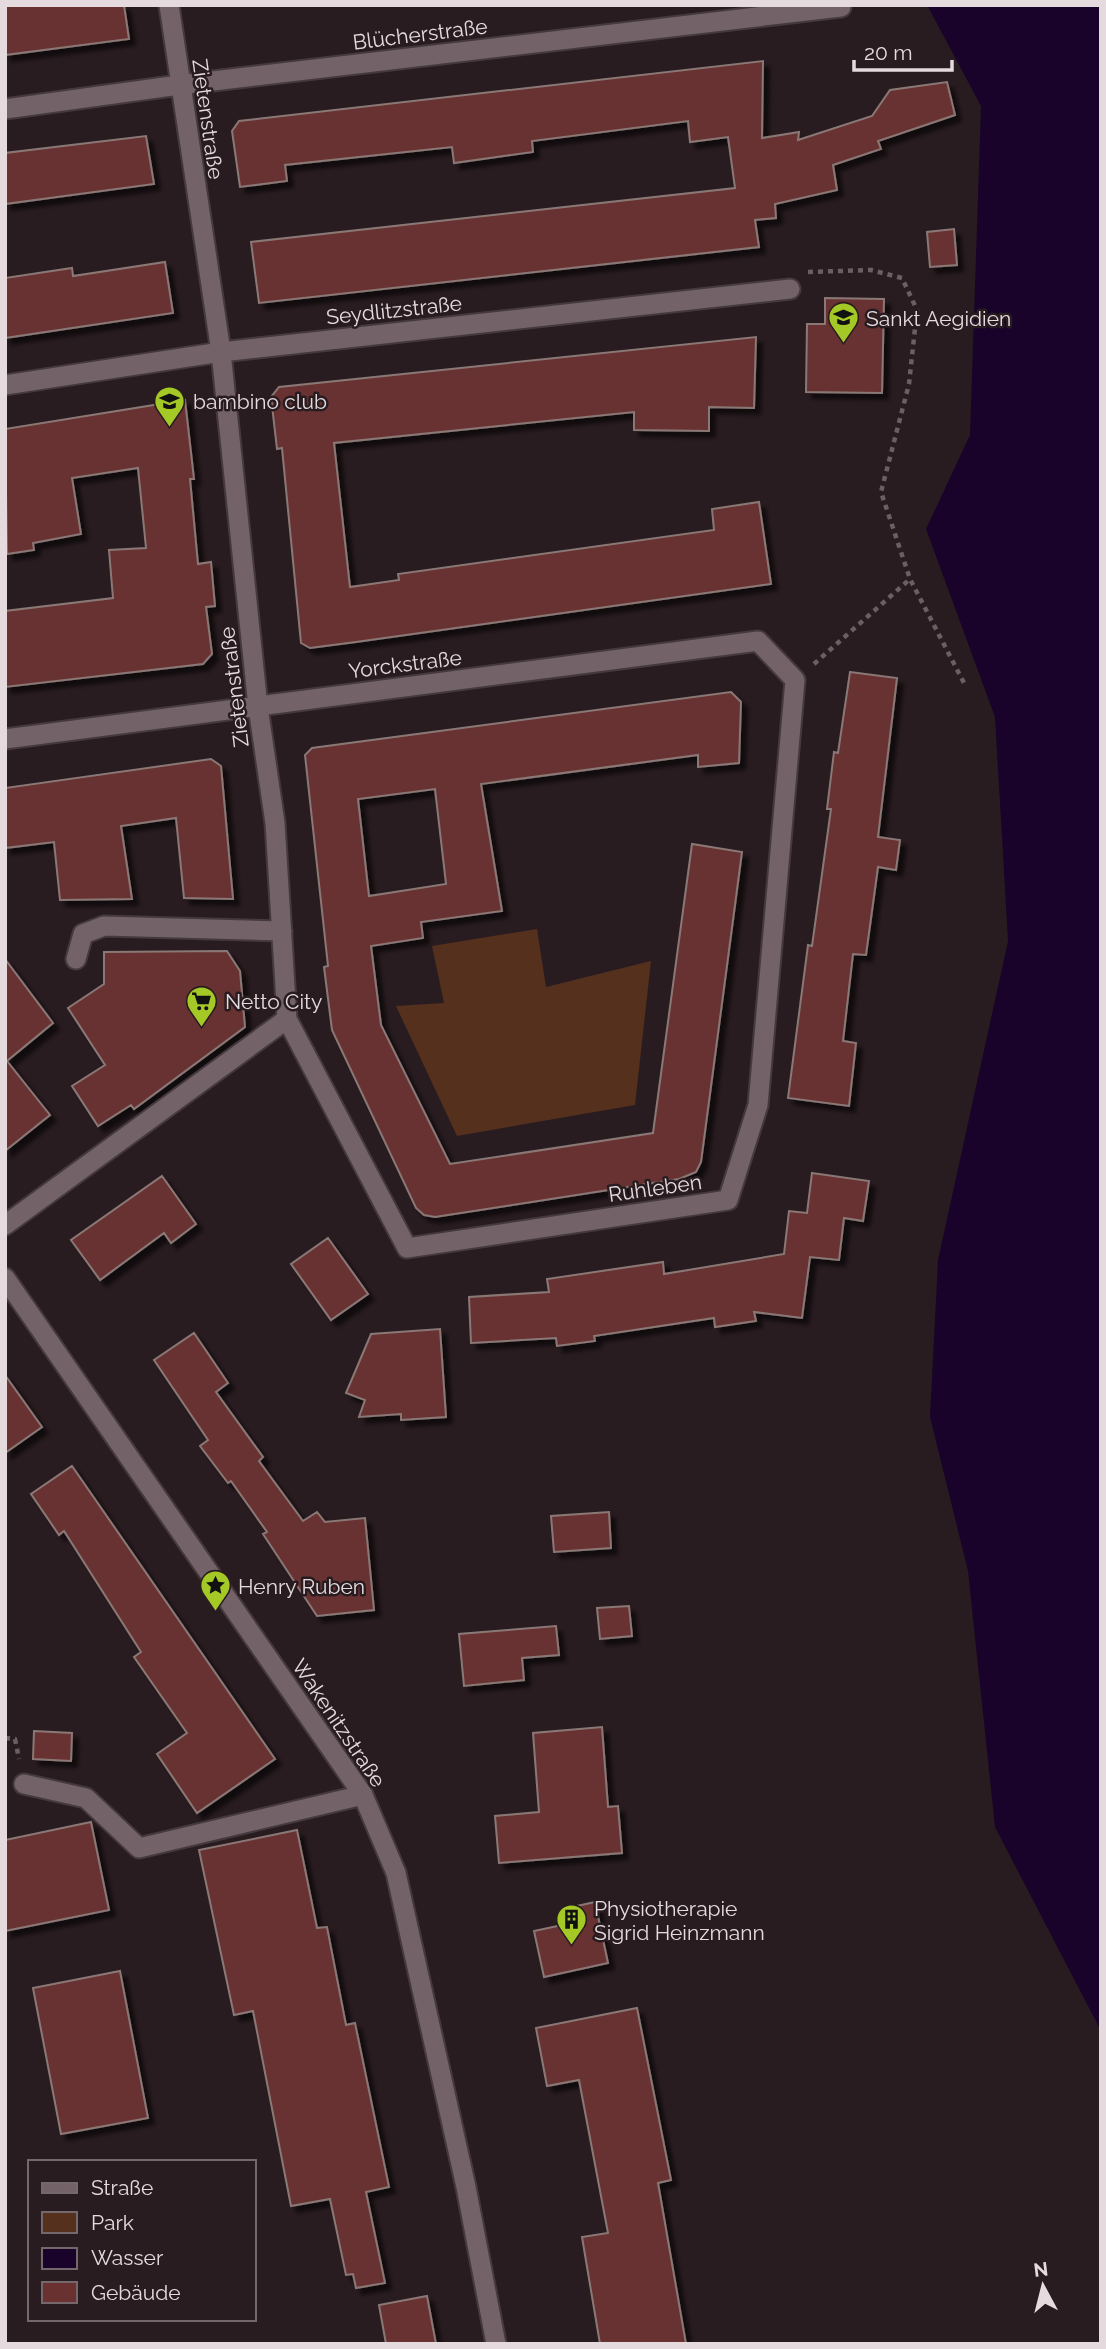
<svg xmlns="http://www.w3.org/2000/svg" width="1106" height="2349" font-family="Raleway,sans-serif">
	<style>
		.green { fill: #55301d }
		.water { fill: #19032a }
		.building { fill: #693231; stroke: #8a7876; stroke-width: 2; fill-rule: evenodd; filter: url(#shadow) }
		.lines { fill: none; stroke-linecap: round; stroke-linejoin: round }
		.service-casing { stroke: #44393d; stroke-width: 23 }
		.minor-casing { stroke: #44393d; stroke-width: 23 }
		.path { stroke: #6b5f63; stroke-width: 4.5; stroke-dasharray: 5 5; stroke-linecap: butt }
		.service { stroke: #736268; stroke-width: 19 }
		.minor { stroke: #736268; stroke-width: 19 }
		.labels { text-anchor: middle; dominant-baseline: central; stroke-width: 5; stroke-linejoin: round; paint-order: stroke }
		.street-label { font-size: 21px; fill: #e5dbde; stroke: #291c20 }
		.poi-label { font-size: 21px; fill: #e5dbde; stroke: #291c20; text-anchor: start }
	</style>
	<defs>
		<filter id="shadow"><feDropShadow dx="6" dy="6" stdDeviation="2" flood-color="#0009"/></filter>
	</defs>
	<rect width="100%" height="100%" fill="#291c20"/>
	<path class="green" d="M537 929 546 987 651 961 635 1105 457 1136 396 1006 444 1003 432 946Z"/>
	<path class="water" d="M927 5H1101V2031L995 1827 968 1571 930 1417 938 1260 1008 941 995 717 926 529 970 435 981 106Z"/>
	<path class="building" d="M5 5H124L129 39 5 55Z
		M763 61 762 138 799 132 798 140 872 116 890 90 947 82 955 115 878 141 881 149 833 165 837 190 775 204 776 218 755 220 759 247 259 303 251 242 735 188 728 137 690 142 688 121 532 141 533 152 454 163 452 147 285 165 287 181 240 187 232 131 239 121Z
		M146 136 154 184 5 204V153Z
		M954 229 957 265 930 267 927 232Z
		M165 262 173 313 5 338V278L72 268 73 276Z
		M825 298 884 299 882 393 806 392 807 324H825Z
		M756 337 754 408 709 407V431L634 430V412L334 443 350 587 399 580 398 574 714 530 712 509 759 502 771 584 356 642 310 648 301 643 282 448 277 449 271 397 279 387Z
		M185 400 194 479H190L198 564 211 562 215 606 206 607 212 654 203 664 5 687V611L113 598 109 550 146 548 138 468 72 478 81 534 33 543 34 550 7 554 5 429Z
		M850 672 897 678 878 837 900 840 896 870 878 867 866 955 853 954 843 1041 856 1043 849 1106 788 1098 808 945 812 946 831 809H827L834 752 838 753Z
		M731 692 741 702 739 763 698 767V755L481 784 502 911 421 922 423 938 371 946 381 1025 450 1164 653 1133 692 844 742 852 701 1162 696 1172 679 1179 435 1217 424 1215 416 1208 332 1030 324 967 328 966 305 755 312 748ZM435 789 446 884 369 896 358 799Z
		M211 759 221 766 233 899 184 898 176 818 121 826 132 899 60 900 54 842 5 848V788Z
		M227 951 240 971 245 1027 134 1109 131 1105 98 1126 72 1086 105 1065 68 1008 104 984V952Z
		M5 959 53 1023 7 1061 50 1115 5 1151Z
		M812 1173 869 1181 863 1221 844 1218 839 1260 810 1257 802 1318 754 1312 756 1321 715 1327 714 1318 594 1336 595 1341 557 1346 556 1338 471 1343 469 1297 549 1292 547 1279 663 1262 664 1274 784 1254 789 1211 807 1213Z
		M162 1176 196 1224 171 1243 164 1233 100 1280 71 1240Z
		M328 1238 368 1294 331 1320 291 1264Z
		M440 1329 446 1417 401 1420V1414L359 1417 365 1400 346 1393 371 1334Z
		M194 1333 228 1383 216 1392 263 1457 259 1461 303 1521 317 1512 325 1522 365 1518 374 1610 317 1616 263 1534 267 1532 231 1481 228 1483 200 1446 208 1440 154 1360Z
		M5 1375 42 1427 5 1453Z
		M72 1466 275 1759 197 1813 157 1754 187 1733 134 1657 141 1652 64 1531 59 1535 31 1494Z
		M609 1512 611 1548 554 1552 551 1516Z
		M629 1606 632 1636 600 1639 597 1608Z
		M556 1626 559 1655 522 1658 524 1680 464 1686 459 1634Z
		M602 1727 608 1807 618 1806 622 1853 499 1863 495 1816 539 1812 533 1733Z
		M34 1731 72 1733 71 1761 33 1759Z
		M91 1822 109 1910 5 1931V1840Z
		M297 1830 317 1928 327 1927 346 2025 355 2023 389 2187 366 2192 385 2283 356 2288 353 2274 346 2275 330 2199 291 2206 253 2011 234 2015 199 1850Z
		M595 1902 608 1963 544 1977 534 1931 567 1924 563 1909Z
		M120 1971 148 2118 61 2134 33 1988Z
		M637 2008 671 2180 658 2183 686 2344H600L582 2237 608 2233 579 2080 547 2086 536 2028Z
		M427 2296 436 2344H386L379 2305Z"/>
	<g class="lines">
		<defs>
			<path id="service" d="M76 959 83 934 104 926 282 931
				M24 1784 86 1798 139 1848 363 1795"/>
			<path id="minor" d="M5 109 179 85 841 7
				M5 385 221 352 790 289
				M5 739 758 641 795 680 758 1105 728 1200 407 1248 287 1019
				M5 1225 287 1019 275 823 258 707 221 352 169 5
				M5 1278 363 1795 396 1873 466 2187 496 2344"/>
		</defs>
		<use href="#service" class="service-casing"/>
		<use href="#minor" class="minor-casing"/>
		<path class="path" d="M808 272 871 270 902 278 917 310 909 384 881 492 910 579 964 683
			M814 664 910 579
			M5 1738 15 1739 19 1759"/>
		<use href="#service" class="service"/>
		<use href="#minor" class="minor"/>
	</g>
	<defs>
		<symbol id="school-pin" viewBox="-11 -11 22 30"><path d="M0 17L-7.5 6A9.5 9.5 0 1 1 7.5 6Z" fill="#a4c825" stroke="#291c20"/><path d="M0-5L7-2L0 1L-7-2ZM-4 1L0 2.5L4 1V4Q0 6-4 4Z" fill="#111"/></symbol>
		<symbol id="supermarket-pin" viewBox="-11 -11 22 30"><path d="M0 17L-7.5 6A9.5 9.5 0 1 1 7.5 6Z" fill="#a4c825" stroke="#291c20"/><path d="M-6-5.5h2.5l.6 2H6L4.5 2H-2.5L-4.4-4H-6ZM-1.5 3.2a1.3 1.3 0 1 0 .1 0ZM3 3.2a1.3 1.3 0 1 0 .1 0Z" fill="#111"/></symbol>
		<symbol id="sight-pin" viewBox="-11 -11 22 30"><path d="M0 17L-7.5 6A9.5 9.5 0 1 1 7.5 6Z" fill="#a4c825" stroke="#291c20"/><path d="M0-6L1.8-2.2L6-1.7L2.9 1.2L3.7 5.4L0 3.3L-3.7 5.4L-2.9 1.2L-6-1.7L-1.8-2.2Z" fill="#111"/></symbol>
		<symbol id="building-pin" viewBox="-11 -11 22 30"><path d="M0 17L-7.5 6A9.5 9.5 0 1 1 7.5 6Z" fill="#a4c825" stroke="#291c20"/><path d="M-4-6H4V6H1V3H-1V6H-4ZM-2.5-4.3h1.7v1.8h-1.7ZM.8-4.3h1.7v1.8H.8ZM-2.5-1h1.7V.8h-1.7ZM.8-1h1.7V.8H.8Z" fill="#111"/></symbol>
	</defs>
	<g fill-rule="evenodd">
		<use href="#school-pin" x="826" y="300" width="35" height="47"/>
		<use href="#school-pin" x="152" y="384" width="35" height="47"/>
		<use href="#supermarket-pin" x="184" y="984" width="35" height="47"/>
		<use href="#sight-pin" x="198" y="1568" width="35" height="47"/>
		<use href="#building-pin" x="554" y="1902" width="35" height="47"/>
	</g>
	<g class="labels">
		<g class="street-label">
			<text transform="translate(420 34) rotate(-7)">Blücherstraße</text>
			<text transform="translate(208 119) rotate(82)">Zietenstraße</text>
			<text transform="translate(394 310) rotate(-6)">Seydlitzstraße</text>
			<text transform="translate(405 664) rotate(-7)">Yorckstraße</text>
			<text transform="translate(234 687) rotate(-97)">Zietenstraße</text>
			<text transform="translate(655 1188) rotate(-8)">Ruhleben</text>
			<text transform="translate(339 1723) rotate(56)">Wakenitzstraße</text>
		</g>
		<g class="poi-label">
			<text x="866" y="318">Sankt Aegidien</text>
			<text x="193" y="401">bambino club</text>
			<text x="225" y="1001">Netto City</text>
			<text x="238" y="1586">Henry Ruben</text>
			<text x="594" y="1908">Physiotherapie<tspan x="594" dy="24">Sigrid Heinzmann</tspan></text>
		</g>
	</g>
	<rect width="1106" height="2349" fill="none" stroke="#e5dbde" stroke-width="14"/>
	<rect x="28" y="2160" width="228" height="161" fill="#291c20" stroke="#74686c" stroke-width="2"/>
	<rect x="42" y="2183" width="35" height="10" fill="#736268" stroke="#74686c" stroke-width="2"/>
	<text x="91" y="2195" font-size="21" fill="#e5dbde">Straße</text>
	<rect x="42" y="2212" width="35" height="21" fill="#55301d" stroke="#74686c" stroke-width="2"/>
	<text x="91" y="2230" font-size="21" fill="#e5dbde">Park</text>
	<rect x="42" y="2248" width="35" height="21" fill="#19032a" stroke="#74686c" stroke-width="2"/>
	<text x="91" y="2265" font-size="21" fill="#e5dbde">Wasser</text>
	<rect x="42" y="2282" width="35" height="21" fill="#693231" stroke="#74686c" stroke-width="2"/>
	<text x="91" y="2300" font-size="21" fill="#e5dbde">Gebäude</text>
	<g transform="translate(1043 2286) rotate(353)" stroke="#291c20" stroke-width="5" paint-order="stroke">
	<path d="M0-5L12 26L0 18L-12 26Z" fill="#e5dbde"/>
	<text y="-10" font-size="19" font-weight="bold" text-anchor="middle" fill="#e5dbde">N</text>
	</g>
	<path d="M854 60v10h98v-10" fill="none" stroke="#e5dbde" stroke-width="3.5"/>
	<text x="864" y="60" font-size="21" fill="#e5dbde" stroke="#291c20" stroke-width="5" paint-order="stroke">20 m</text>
</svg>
